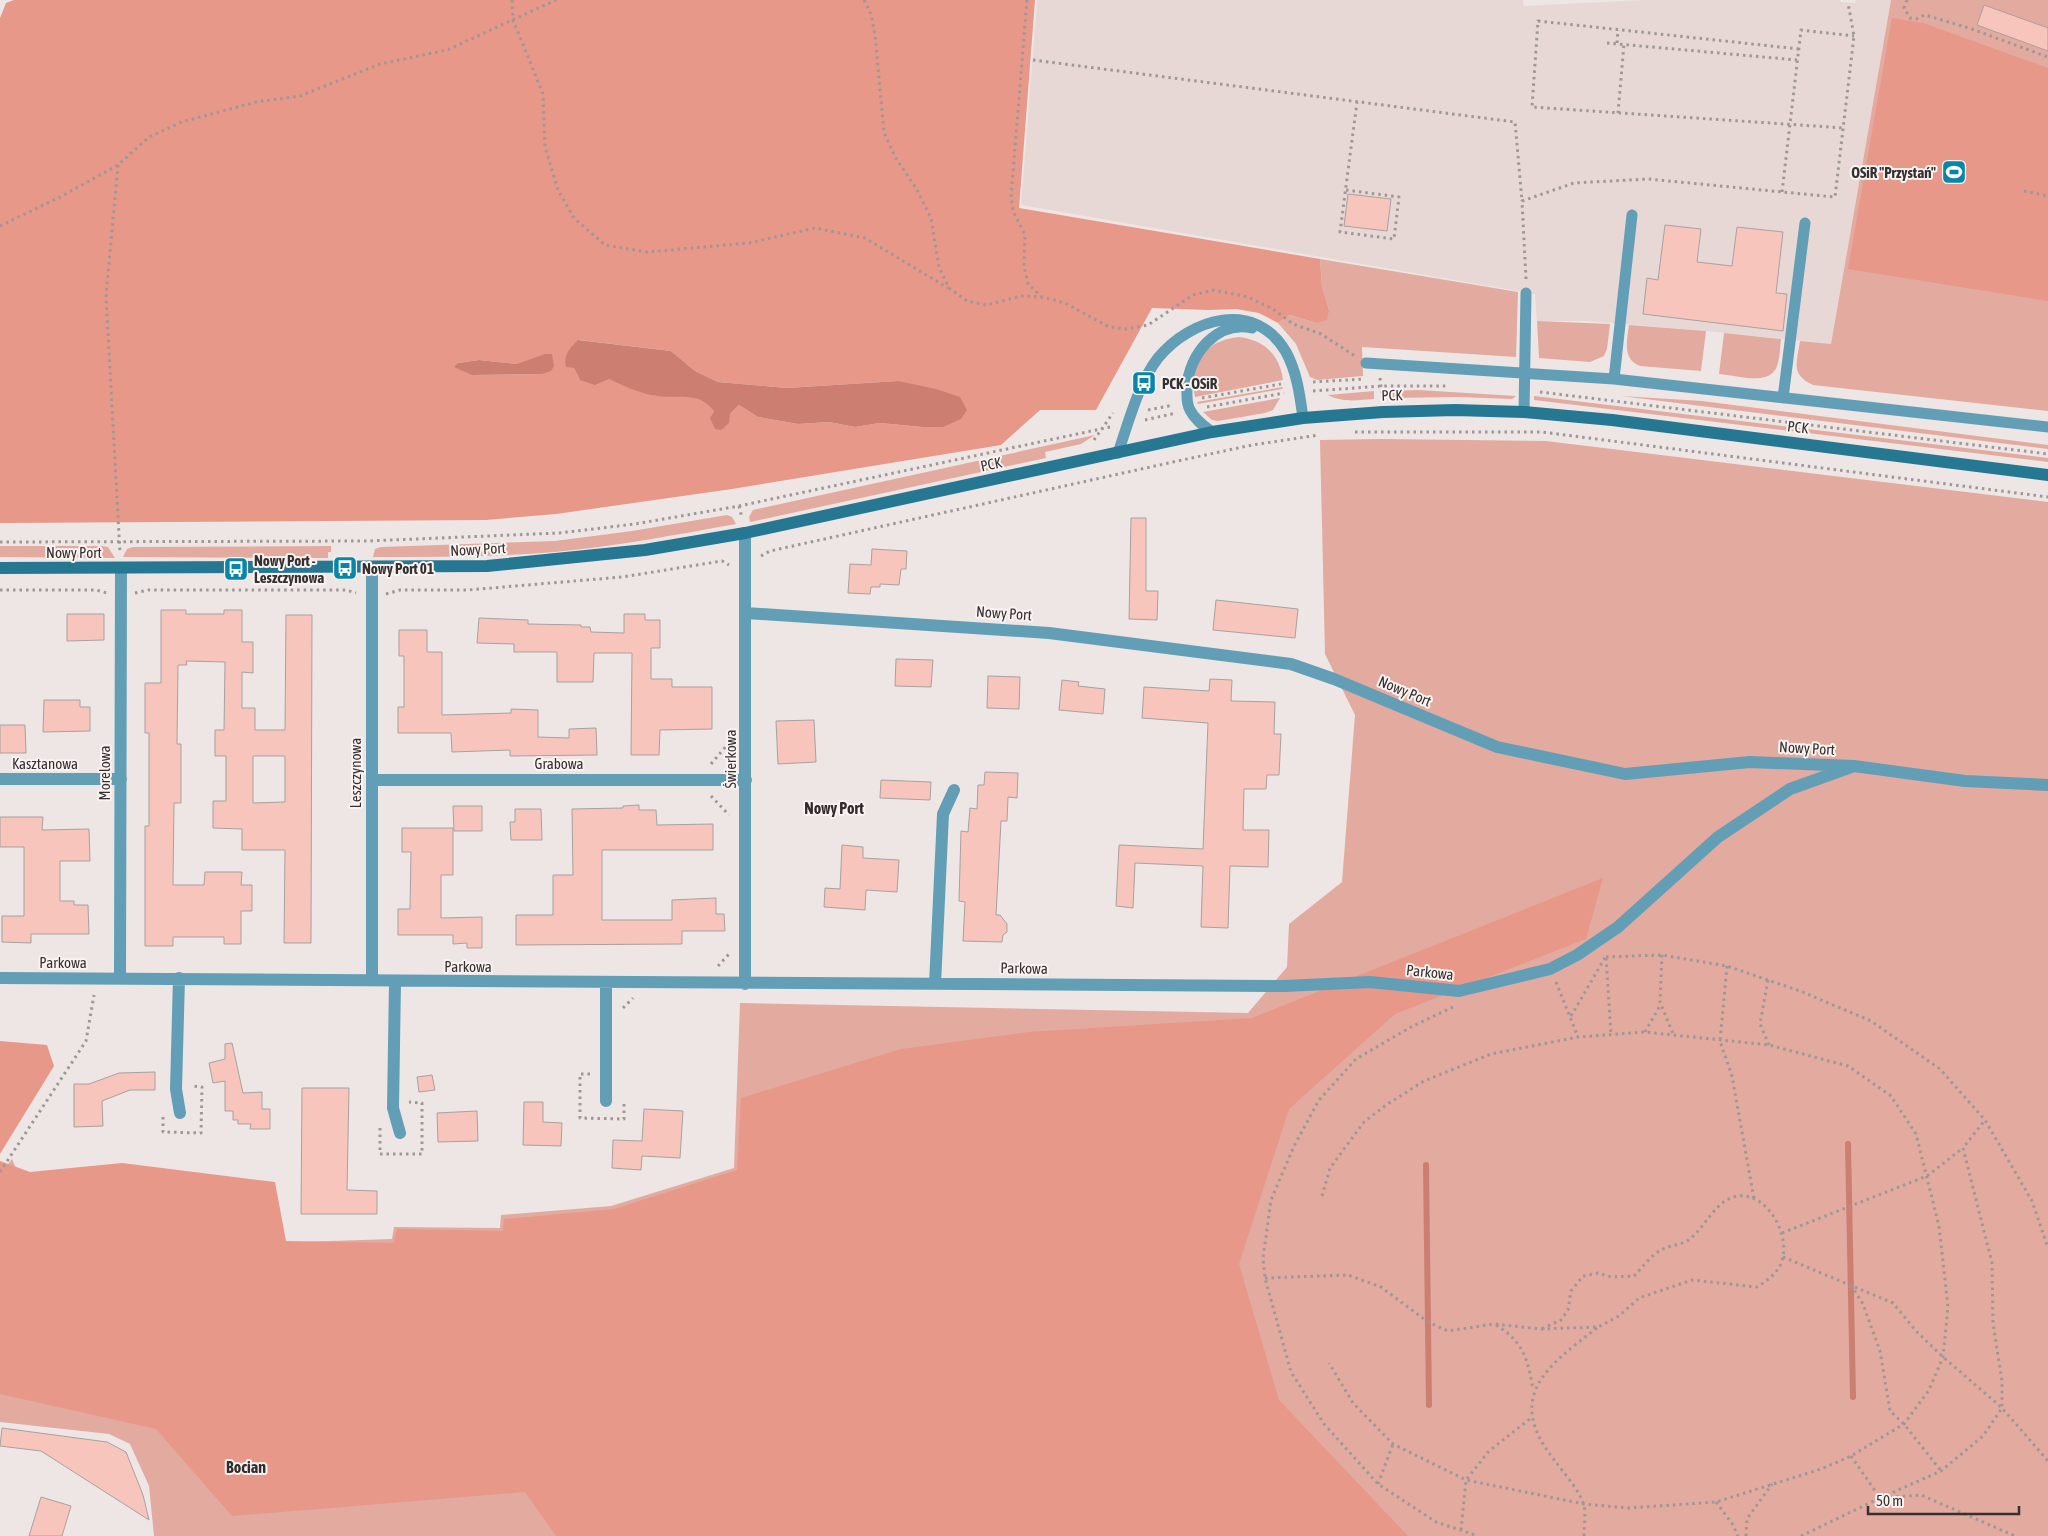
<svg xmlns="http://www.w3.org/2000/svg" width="2048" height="1536" font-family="'Asap Condensed',sans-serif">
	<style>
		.built { fill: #e8d8d5 }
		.green { fill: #e3aa9f }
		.forest { fill: #e79889; fill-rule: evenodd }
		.water { fill: #cc7e71 }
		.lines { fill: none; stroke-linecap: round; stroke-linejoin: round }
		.stream { stroke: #cc7e71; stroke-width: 6 }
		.building { fill: #f7c5bb; stroke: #a8a1a0; fill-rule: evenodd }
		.path { stroke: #9d9897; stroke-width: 3; stroke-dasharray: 2.5 4; stroke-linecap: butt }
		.lane { stroke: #629eb5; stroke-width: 11 }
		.street { stroke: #629eb5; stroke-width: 12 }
		.secondary { stroke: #267792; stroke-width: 12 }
		.labels { text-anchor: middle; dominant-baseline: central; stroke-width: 4; stroke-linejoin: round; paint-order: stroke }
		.poi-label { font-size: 15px; font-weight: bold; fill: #343130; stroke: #fbf3f2; text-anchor: start }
		.street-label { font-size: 15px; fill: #343130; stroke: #fbf3f2 }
		.neighbourhood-label { font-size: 16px; font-weight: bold; fill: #322d2c; stroke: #fbf3f2 }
	</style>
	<rect width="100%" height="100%" fill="#ede6e5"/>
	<path class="built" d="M1037 0H1523L1524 6 1642 0H1840L1841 2 1855 3 1856 0H1891L1831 344 1706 331 1587 321H1537L1535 294 1021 205Z"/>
	<path class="green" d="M1891 0H2048V411L1813 385C1790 375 1797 362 1800 341L1831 344Z
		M1320 259 1518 292 1516 357 1362 347 1363 376 1317 380 1310 377 1296 344 1278 323 1290 315 1316 323 1329 310 1322 286Z
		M1537 321 1610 324 1607 349 1604 356 1590 362 1539 358Z
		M1629 325 1706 331 1701 371 1640 366C1622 359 1627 341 1629 325Z
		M1724 333 1781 339C1780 347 1780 358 1777 366 1770 387 1735 375 1719 374Z
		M1239 337C1264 340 1280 355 1283 380L1195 397C1188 364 1205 340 1239 337Z
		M1283 387 1282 389 1198 404 1197 402Z
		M1418 390 1516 396 1512 399 1458 397 1390 398 1389 391Z
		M1374 391V399C1358 400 1343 403 1328 395Z
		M1534 396 2048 458V462L1534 400Z
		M1621 396 1702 401 2048 445V449Z
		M1280 398 1273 410 1265 413 1218 421 1212 420 1203 412Z
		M1095 435 1081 444 1045 452 1046 458 750 522 749 517 753 510Z
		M1381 439 1546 441 2048 502V1536H154L149 1486 130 1444 109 1434 0 1422V1175L12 1159 51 1250 392 1239 394 1227 500 1228 501 1215 611 1206 734 1168 740 1003 1248 1013 1287 967 1289 924 1342 882 1355 715 1325 654 1320 440Z
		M727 515 732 517 736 524C676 535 616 546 555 552 495 557 434 557 373 557L375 549 381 547 555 541 632 531Z
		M0 546H102L108 547 115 558 0 557Z
		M331 546V552H328V558L123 557 127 549 133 547Z"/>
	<path class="forest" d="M14 0H1035L1019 208 1320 259 1322 286 1329 310 1327 320 1316 323 1290 315 1278 323 1259 313 1236 309 1209 310 1152 308 1096 410H1040L1001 445 732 489 556 514 486 520 0 523V18L6 3ZM579 340 671 351 695 371 718 382 787 388 898 381 943 427H922L880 423 855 427 829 422 798 424 758 417 739 405 730 414 714 412 708 403 690 396H656L609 379 580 380 574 368ZM479 360 517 364 542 374 472 375 458 363Z
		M1892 18 1923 23 2048 68V301L1848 269Z
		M1603 878 1586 939 1395 1014 1289 1109 1239 1264 1279 1400 1408 1536H556L525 1492 232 1516 156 1429 0 1394V1161L30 1172 122 1163 275 1182 286 1241 394 1243 397 1229 503 1231 504 1219 614 1209 737 1170 741 1098 901 1049 1029 1032 1252 1018Z
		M0 1041 47 1045 54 1066 0 1154Z"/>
	<path class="water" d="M578 340 671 351 695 371 718 382 787 388 898 381 936 389 960 397 967 410 961 419 943 427H922L880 423 855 427 829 422 798 424 758 417 739 405 730 414 729 423 721 430 715 429 710 418 714 412C701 391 678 399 657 396 641 394 624 386 609 379L595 385 580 380 574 368 566 367C563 355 570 348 578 340Z
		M545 354H552L554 366 551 371 542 374 472 375 454 367 458 363 479 360 517 364Z"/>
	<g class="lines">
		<path class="stream" d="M1848 1144 1853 1397
			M1426 1165 1429 1405"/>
	</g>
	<path class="building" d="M1984 5 2048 28V51L1977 25Z
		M1348 194 1391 199 1387 231 1344 226Z
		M1665 225 1701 229 1697 262 1732 266 1737 227 1783 232 1776 293 1787 294 1783 331 1643 314 1647 278 1658 280Z
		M1131 518H1146V591H1158L1157 620 1129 619Z
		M872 549 907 551 906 569H901L899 585 880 584V587H871L870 594 848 593 850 564 871 565Z
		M1216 600 1298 609 1295 638 1213 630Z
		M161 610H186V614H224V610H242V642H253V673L242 672V708H255V730H285L286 615H312L311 943H284L285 850H242V829L213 828V801H226V756H215V730H224L225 662 186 661 187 665H178L177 744H181V803H174L173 885H204L205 872H242L241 885H252V911H241V944H224V937H173V946H145V826H149V733H145V683H161ZM253 756H285V802L253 803Z
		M67 614H104V640L67 641Z
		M624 614H645V620H660V648H651V679H672V687H712V729L660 730 659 755H631L632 653H594L593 682H557V652H514V644L477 643 479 618 528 620V624L581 625V627H590L591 632 624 633Z
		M399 630H427V652H442V715L511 713V709L538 710V737L569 738V729L596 728 597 755 510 756V750L452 752 451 733H398V707H404V656H399Z
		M896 659 933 660 931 687 895 686Z
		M988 676 1020 677 1019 709 987 708Z
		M1210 679 1232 680 1231 701 1275 702 1274 734H1281L1279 775H1267L1266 789H1244L1243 830H1269L1268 867 1230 866 1228 928 1201 927 1203 866 1135 863 1133 908 1116 906 1119 845 1203 849 1208 723 1142 718 1144 687 1209 691Z
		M1062 680 1079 682 1078 686 1105 689 1103 714 1059 710Z
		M44 700H80V707H90V731L43 732Z
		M814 720 816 762 778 764 776 721Z
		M0 725H25L26 753H0Z
		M985 772 1018 773 1017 798 1008 797 1007 821H1001L996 915H1000L1007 924V932L1003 935 1002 942 963 941 965 902 959 901 961 831 968 832 970 808 977 809 978 785H984Z
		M881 780 931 782 930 800 880 798Z
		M639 805V810H656L657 825 713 824V850H602V920H672V900L716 898V914H724L725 931H682V944L516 945V915H553V875H573L572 809 623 808V806Z
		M453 806H482V831H454Z
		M515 809H541L542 840H511L510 822H515Z
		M0 817H43L42 830 89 829 90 861H60V901H74V905H88L89 934H31V943L2 942V916H24V847H0Z
		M402 828H453V875H441V918L482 917V948H467V943L453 944V935H398V909H410L411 852H402Z
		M842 845 863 847V858L899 860 897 892 866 890 865 910 824 907 825 888 840 889Z
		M232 1043 243 1093 262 1092V1109H270V1129H250L251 1124H238V1120H233V1111H225V1081L213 1083 209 1063 225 1059V1044Z
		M155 1072V1090H130L102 1101 103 1126 74 1127V1084H89L119 1073Z
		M432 1075 435 1090 419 1092 417 1077Z
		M302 1088H349L347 1190 377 1191V1214H301Z
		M524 1102H543V1122L562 1123 561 1146 523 1145Z
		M644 1109 683 1111 680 1158 642 1156 641 1170 612 1168 613 1140 642 1141Z
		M477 1111 478 1141 438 1142 437 1113Z
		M2 1428 107 1442 126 1452 143 1495 149 1520 41 1451 0 1446Z
		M41 1497 71 1506 62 1536H29Z"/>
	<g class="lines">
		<path class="path" d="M512 0 513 20 543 94 545 147 558 190 574 218 605 245 647 252 749 243 815 228 865 238 948 288
			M864 0 871 14 875 35 884 132 895 157 916 188 931 218 939 267 949 288 967 301 987 305 1021 296 1042 297 1065 303 1109 327 1126 329 1148 325 1193 295 1214 290 1248 297 1273 309 1293 324 1321 334 1355 356
			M1027 0 1011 197 1013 211 1025 235 1024 266 1028 284 1042 297
			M1907 0 1904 8 1910 18 1916 19 1925 15 1969 28 2048 57
			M1607 43 1797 60
			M1617 43 1618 30
			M1799 49 1538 21 1532 107 1844 128
			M1033 60 1515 122 1522 201
			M1618 113 1624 44
			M118 165 106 296 120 553
			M1346 190 1399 197 1394 239 1340 232 1357 102
			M2024 191 2048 196
			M1782 192 1801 30 1854 36
			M0 226 60 197 118 165 149 137 182 122 256 102 300 96 380 64 447 50 556 0
			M1526 279 1522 201 1574 183 1648 179 1835 197 1854 36 1848 3
			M1380 378 1382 396
			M1313 382 1364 379
			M1313 391 1382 386H1449
			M1540 392 2048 454
			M1202 398 1281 384
			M1207 407 1284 393
			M1148 410 1173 405
			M1145 420 1176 413
			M1355 432H1542L2048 497
			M1094 440 1113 413
			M739 506 742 518
			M0 542 368 541 559 533 635 524 739 506 1110 427
			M761 556 770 551 1173 462 1252 445 1319 435
			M0 590H96L107 593
			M135 593 148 590H346L356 593
			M386 594 400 590H468L622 577 722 561 729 565
			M711 764 728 744
			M711 796 729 815
			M1662 955 1660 1002 1674 1036
			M1606 957 1662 955 1727 966 1800 991 1871 1021 1940 1069 1985 1120 2032 1201 2048 1248
			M718 966 729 954
			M1727 966 1720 1041 1732 1076 1754 1199
			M1768 980 1760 1024 1769 1045
			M1556 982 1578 1037
			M1453 1007 1411 1027 1356 1059 1319 1100 1294 1146 1271 1200 1263 1258 1265 1278 1291 1372 1324 1424 1378 1484 1436 1522 1478 1536
			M623 1008 633 998
			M1571 1016 1606 956 1611 1035
			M1645 1032 1661 1004
			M590 1074H580V1118L624 1119V1103
			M163 1117V1132L201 1133 202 1087 192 1086
			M380 1128V1154H422V1103L409 1102
			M0 1172 86 1041 94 995
			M1322 1196 1330 1168 1364 1122 1386 1105 1424 1081 1491 1054 1578 1037 1645 1032 1769 1045 1848 1066 1891 1096 1916 1134 1939 1226 1948 1307 1943 1357 1929 1390 1904 1424 1851 1456 1821 1469 1716 1502 1628 1508 1584 1504 1466 1480 1393 1444 1353 1403 1329 1363
			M1782 1233 1927 1176 1963 1148
			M1783 1257 1893 1303 1916 1331 1943 1357 2002 1408 2048 1461
			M1265 1278 1348 1275 1381 1287 1428 1322 1448 1331 1494 1324 1541 1329 1598 1327 1619 1316 1639 1298 1692 1280 1757 1287C1768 1280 1781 1271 1783 1256 1788 1232 1767 1193 1738 1196 1716 1199 1706 1226 1690 1239 1682 1245 1670 1245 1661 1250 1651 1255 1642 1268 1634 1276L1611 1277 1598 1273 1583 1276 1571 1291 1568 1310 1561 1320 1541 1329
			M1851 1285 1863 1304 1880 1351 1890 1411 1904 1424 1941 1471
			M1496 1325C1524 1342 1528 1360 1533 1390
			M1851 1456 1880 1498 1941 1471 1983 1436 2002 1408V1381L1993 1323 1992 1263 1963 1148 1985 1120
			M1378 1484 1393 1444
			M1716 1502 1733 1525 1738 1536
			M1461 1530 1466 1480 1489 1451 1531 1418
			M1584 1536C1584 1526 1586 1515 1584 1506 1581 1492 1563 1472 1555 1461 1504 1397 1546 1367 1597 1328
			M1746 1536 1747 1519 1772 1484
			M1801 1536 1880 1498 1921 1495 2015 1536"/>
		<path class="lane" d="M1366 363 1614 379 2048 427
			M1614 379 1632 215
			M1783 398 1805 223
			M1524 412 1526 293
			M1212 432C1204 426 1195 420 1190 410 1186 403 1187 396 1187 388 1188 355 1217 320 1252 328
			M1118 453C1128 424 1139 382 1158 358 1191 318 1255 299 1286 352 1297 372 1300 396 1303 418"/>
		<path class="street" d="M372 568V979
			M746 613 1049 633 1291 664 1334 679 1497 747 1625 774 1750 762 1854 766 1965 781 2048 785
			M0 779H121
			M372 780H746
			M0 978 1284 986 1370 982 1459 991 1550 969 1577 955 1618 927 1718 837 1790 789 1854 766
			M120 978 121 569
			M179 978 176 1089 180 1113
			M395 982 393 1108 400 1133
			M606 983V1101
			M745 984V533
			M935 984 943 814 954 790"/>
		<path class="secondary" d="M0 568 487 566 645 550 745 533 1212 432 1303 418 1383 412 1455 410 1524 412 1612 420 2048 475"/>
	</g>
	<defs>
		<symbol id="stadium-square" viewBox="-11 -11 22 22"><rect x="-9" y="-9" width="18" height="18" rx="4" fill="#0687a9" stroke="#fbf3f2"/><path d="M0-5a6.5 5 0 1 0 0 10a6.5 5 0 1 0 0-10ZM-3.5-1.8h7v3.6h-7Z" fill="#fff"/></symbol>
		<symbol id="bus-square" viewBox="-11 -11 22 22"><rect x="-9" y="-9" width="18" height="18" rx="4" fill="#0687a9" stroke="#fbf3f2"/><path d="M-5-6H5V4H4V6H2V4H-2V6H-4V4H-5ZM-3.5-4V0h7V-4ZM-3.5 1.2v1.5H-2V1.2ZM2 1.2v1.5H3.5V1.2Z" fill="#fff"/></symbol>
	</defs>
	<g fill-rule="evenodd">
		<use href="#stadium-square" x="1940" y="158" width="28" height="28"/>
		<use href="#bus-square" x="1130" y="369" width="28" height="28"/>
		<use href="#bus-square" x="331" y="554" width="28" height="28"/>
		<use href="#bus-square" x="222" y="555" width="28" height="28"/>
	</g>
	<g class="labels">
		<g class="poi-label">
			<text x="1936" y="172" text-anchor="end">OSiR "Przystań"</text>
			<text x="1162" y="383">PCK - OSiR</text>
			<text x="254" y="560">Nowy Port -<tspan x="254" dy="17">Leszczynowa</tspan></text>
			<text x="362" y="568">Nowy Port 01</text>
		</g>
		<g class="street-label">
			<text transform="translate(1392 395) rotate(-2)">PCK</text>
			<text transform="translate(1798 427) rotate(7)">PCK</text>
			<text transform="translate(991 464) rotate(-12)">PCK</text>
			<text transform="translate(478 549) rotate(-3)">Nowy Port</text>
			<text x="74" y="552">Nowy Port</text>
			<text transform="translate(1004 613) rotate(4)">Nowy Port</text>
			<text transform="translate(1405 691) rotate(23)">Nowy Port</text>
			<text transform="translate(1807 748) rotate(3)">Nowy Port</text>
			<text transform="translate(730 759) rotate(-90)">Świerkowa</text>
			<text x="45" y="763">Kasztanowa</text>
			<text x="559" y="763">Grabowa</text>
			<text transform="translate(104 773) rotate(-90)">Morelowa</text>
			<text transform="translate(355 773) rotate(-90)">Leszczynowa</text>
			<text x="63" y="962">Parkowa</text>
			<text x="468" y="966">Parkowa</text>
			<text transform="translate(1024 968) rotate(1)">Parkowa</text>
			<text transform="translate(1430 972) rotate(6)">Parkowa</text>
		</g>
		<g class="neighbourhood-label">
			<text x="834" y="808">Nowy Port</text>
			<text x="246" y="1467">Bocian</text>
		</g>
	</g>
	<path d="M1868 1506v8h151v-8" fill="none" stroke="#343130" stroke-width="2.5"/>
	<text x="1876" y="1506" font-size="15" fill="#343130" stroke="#fbf3f2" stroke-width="4" paint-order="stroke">50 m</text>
</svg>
